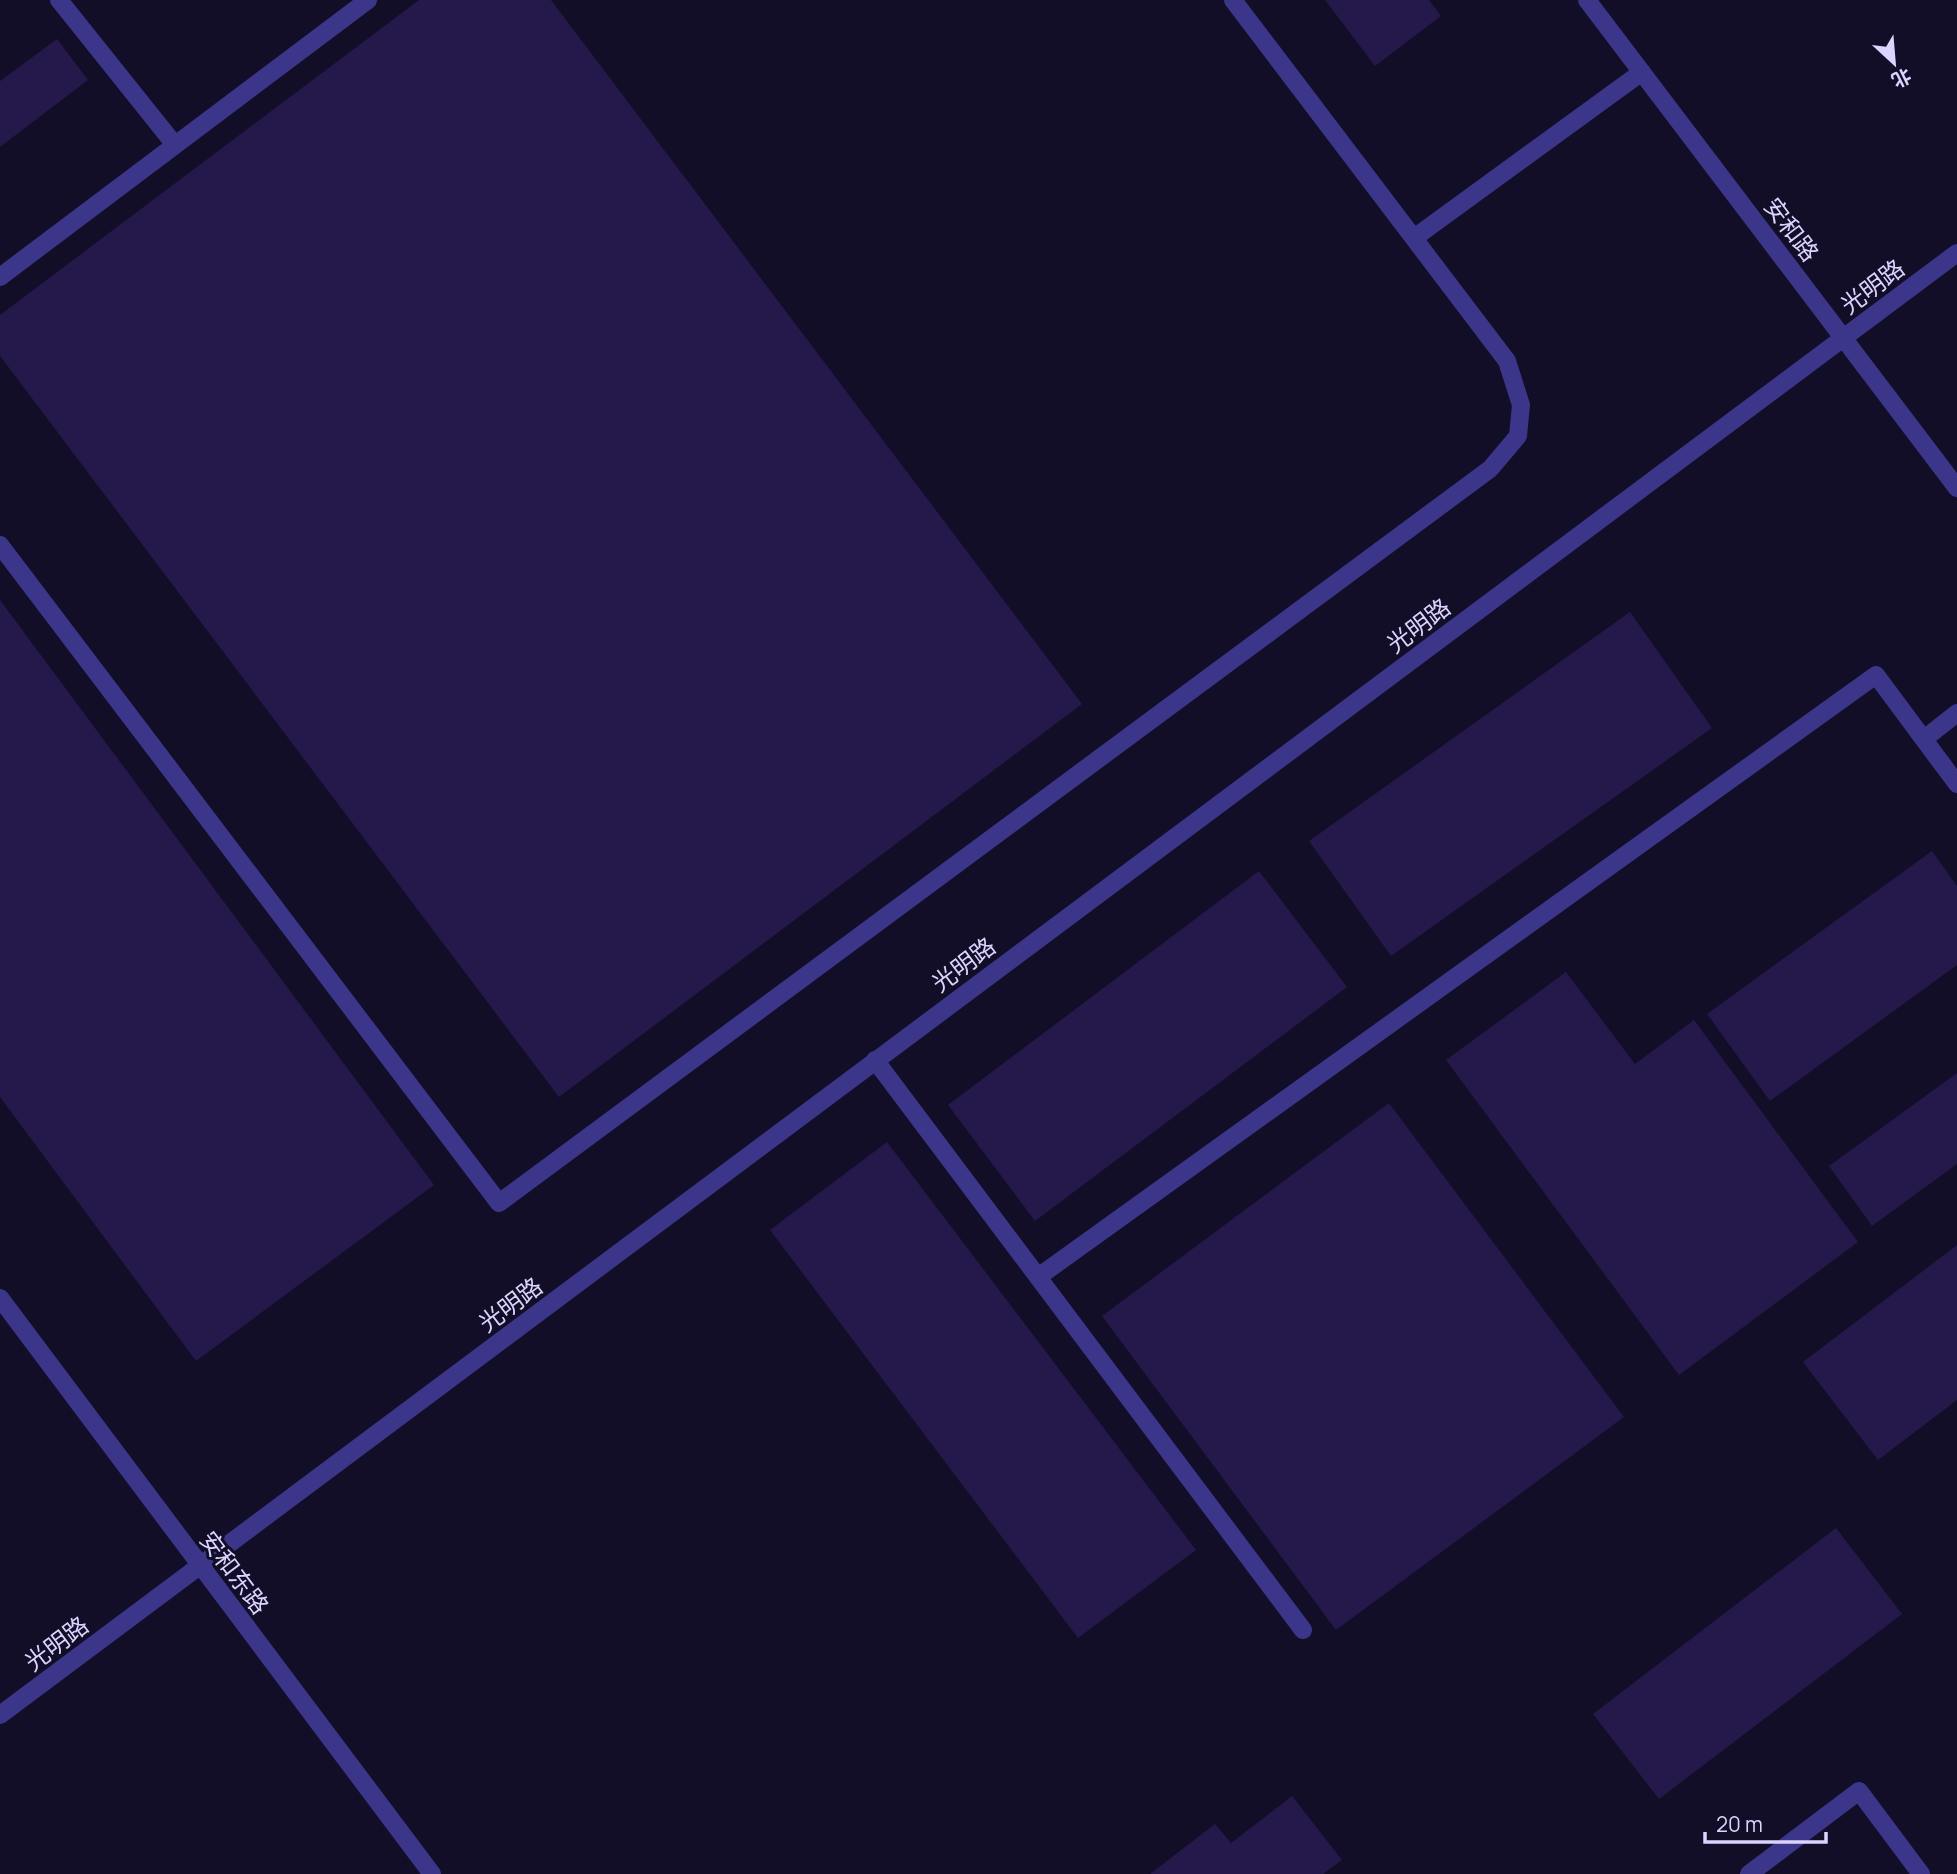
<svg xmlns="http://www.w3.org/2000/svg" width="1957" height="1874" font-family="Manrope,'Noto Sans SC',sans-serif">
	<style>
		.building { fill: #24194a }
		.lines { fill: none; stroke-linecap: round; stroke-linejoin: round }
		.minor { stroke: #3b3689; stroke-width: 18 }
		.labels { text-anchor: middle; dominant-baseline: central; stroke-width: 6; stroke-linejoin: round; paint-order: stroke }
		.street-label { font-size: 24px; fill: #dad4ff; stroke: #130e27 }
	</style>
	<rect width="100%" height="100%" fill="#130e27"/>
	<path class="building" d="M419 0H551L1082 704 559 1097 0 356V315Z
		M1325 0H1429L1441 16 1375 66Z
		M57 39 88 80 0 147V81Z
		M0 600 434 1185 196 1361 0 1097Z
		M1630 612 1712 728 1391 956 1309 841Z
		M1932 851 1957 886V965L1770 1101 1707 1014Z
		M1259 871 1347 987 1035 1221 948 1105Z
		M1566 972 1635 1064 1694 1020 1858 1242 1679 1375 1446 1060Z
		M1957 1073V1164L1872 1226 1829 1166Z
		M1389 1103 1624 1417 1336 1630 1102 1316Z
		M887 1142 1196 1550 1078 1638 770 1230Z
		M1957 1245V1400L1878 1460 1803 1362Z
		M1836 1528 1902 1614 1659 1799 1593 1714Z
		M1292 1796 1342 1860 1323 1874H1150L1215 1824 1231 1843Z"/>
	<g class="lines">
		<path class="minor" d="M59 0 175 145
			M1587 0 1957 488
			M1414 238 1642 72
			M0 277 368 0
			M0 545 499 1203 1490 469 1518 436 1521 405 1507 361 1233 0
			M1924 739 1957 713
			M875 1060 1303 1630
			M1038 1277 1876 675 1957 784
			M0 1298 432 1874
			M0 1715 1957 253
			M1749 1874 1859 1791 1921 1874"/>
	</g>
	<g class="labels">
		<g class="street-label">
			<text transform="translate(1792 229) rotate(53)">安和路</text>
			<text transform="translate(1872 286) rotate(-37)">光明路</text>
			<text transform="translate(1418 625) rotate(-37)">光明路</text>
			<text transform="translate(963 964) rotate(-37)">光明路</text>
			<text transform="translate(510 1304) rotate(-37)">光明路</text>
			<text transform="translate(235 1572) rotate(53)">安和东路</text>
			<text transform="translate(56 1643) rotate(-37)">光明路</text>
		</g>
	</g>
	<g transform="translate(1894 63) rotate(154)" stroke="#130e27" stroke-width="5" paint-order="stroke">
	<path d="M0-5L12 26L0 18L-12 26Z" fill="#dad4ff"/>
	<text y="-10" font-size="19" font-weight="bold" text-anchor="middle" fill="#dad4ff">北</text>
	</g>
	<path d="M1705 1832v10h121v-10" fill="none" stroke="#dad4ff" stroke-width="3.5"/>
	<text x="1716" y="1832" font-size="21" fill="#dad4ff" stroke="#130e27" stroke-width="5" paint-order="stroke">20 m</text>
</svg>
